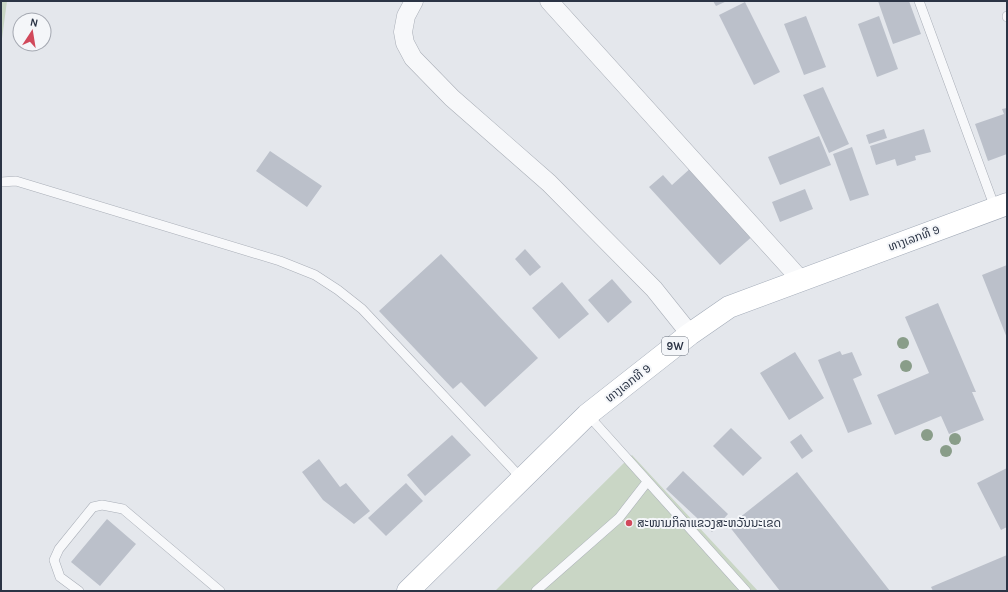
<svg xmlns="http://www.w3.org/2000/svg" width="1008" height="592" font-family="Karla,'Noto Sans Lao',sans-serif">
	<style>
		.green { fill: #c9d6c5 }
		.building { fill: #bbc0ca }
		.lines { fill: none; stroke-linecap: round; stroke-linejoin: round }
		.service-casing { stroke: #a9aeb7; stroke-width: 10 }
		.minor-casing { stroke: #a9aeb7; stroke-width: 19 }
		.primary-casing { stroke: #a3abb8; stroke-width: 23 }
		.service { stroke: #f7f8fa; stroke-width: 9 }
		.minor { stroke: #f7f8fa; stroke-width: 18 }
		.primary { stroke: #fff; stroke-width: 22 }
		.tree { fill: #899d89 }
		.poi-dot { fill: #d1495b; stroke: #f4f6f9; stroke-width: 1.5 }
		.labels { text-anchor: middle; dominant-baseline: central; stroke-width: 4; stroke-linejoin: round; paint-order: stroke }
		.shield { fill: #f4f6f9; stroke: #676e7b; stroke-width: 1 }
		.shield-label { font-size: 11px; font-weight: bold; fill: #2b3445 }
		.street-label { font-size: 12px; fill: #2b3445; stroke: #f4f6f9 }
		.poi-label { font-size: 12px; fill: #2b3445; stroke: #f4f6f9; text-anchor: start }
	</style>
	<rect width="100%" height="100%" fill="#e4e7ec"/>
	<path class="green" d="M1 1H7L1 46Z
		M632 455 758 591H495Z"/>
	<path class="building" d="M713 1H727L716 6Z
		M878 1H909L921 34 893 44Z
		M745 2 780 72 754 85 719 15Z
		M806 16 826 67 804 75 784 24Z
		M879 16 898 69 877 77 858 24Z
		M823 87 849 144 829 153 803 95Z
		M1007 108V154L988 161 975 124 1004 114 1002 109Z
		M884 129 887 138 869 144 866 135Z
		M924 129 931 152 915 156 916 160 897 166 895 159 876 165 870 146Z
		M819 136 831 165 780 185 768 157Z
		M852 147 869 195 850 201 833 154Z
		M270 151 322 186 307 207 256 171Z
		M693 166 755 234 720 265 649 187 663 175 672 185Z
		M805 189 813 209 780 222 772 202Z
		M525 249 541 267 530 276 515 259Z
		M441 254 538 358 485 407 461 382 453 389 379 311Z
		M1007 265V338L982 275Z
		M612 279 632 302 608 323 588 300Z
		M562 282 589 314 559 339 532 308Z
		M938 303 976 392H972L984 420 949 434 941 416 895 435 877 395 929 373 905 317Z
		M840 351 842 355 852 352 862 375 853 379 872 424 848 433 818 360Z
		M795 352 824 398 789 420 760 373Z
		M731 428 762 458 743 476 713 446Z
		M801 434 813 451 802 459 790 442Z
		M452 435 471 455 425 496 407 475Z
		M319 459 340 487 346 483 370 511 354 524 323 500 302 472Z
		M1007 468V527L1001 530 977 483Z
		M683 471 728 514 712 532 666 489Z
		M797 472 890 591H780L729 526Z
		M406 483 423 501 386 536 368 518Z
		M107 519 136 544 100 586 71 562Z
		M1007 555V591H933L931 587Z"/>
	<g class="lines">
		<defs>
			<path id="service" d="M919 1 995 208
				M1007 16V17
				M1 182 16 181 280 261 315 275 338 290 362 309 522 479
				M588 415 746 591
				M79 591 60 577 54 560 59 549 93 507 102 505 123 509 220 591
				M536 591 619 518 647 482"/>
			<path id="minor" d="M414 1 406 16 403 32 405 43 413 58 452 98 549 183 654 289 690 334
				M549 1 801 280"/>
			<path id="primary" d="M408 591 587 415 690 334 729 307 1007 204"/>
		</defs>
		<use href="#service" class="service-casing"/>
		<use href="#minor" class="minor-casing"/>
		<use href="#primary" class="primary-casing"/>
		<use href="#service" class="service"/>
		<use href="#minor" class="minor"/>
		<use href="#primary" class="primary"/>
	</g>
	<g class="tree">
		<circle cx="903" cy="343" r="6"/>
		<circle cx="906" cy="366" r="6"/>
		<circle cx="927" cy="435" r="6"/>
		<circle cx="955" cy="439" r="6"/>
		<circle cx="946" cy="451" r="6"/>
	</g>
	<circle class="poi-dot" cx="629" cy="523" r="4"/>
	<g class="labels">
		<rect class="shield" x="662" y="337" width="26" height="18" rx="3"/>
		<g class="shield-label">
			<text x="675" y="346">9W</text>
		</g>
		<g class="street-label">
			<text transform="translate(914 238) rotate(-20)">ທາງເລກທີ 9</text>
			<text transform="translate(628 383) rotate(-38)">ທາງເລກທີ 9</text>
		</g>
		<g class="poi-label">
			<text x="637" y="523">ສະໜາມກິລາແຂວງສະຫວັນນະເຂດ</text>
		</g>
	</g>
	<rect width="1008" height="592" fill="none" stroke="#2b3445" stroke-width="4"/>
	<g transform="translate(32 32) rotate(12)"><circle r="19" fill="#f4f6f9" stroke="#a4a8b1"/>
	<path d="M0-3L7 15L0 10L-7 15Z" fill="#d1495b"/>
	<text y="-6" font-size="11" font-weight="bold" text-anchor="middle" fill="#2b3445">N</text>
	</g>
</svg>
